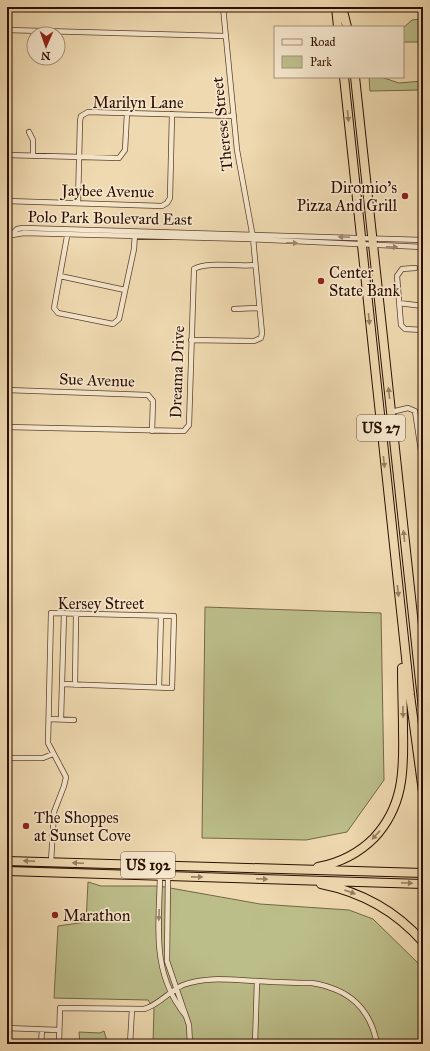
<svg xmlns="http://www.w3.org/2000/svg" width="430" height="1051" font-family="'IM FELL Great Primer',serif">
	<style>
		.green { fill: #bcbe8a; stroke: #746645 }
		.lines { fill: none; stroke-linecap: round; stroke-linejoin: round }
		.street-casing { stroke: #5c412c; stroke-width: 6 }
		.highway-casing { stroke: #2b0e00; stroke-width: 10 }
		.street { stroke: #f5e6cc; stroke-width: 4.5 }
		.highway { stroke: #efd9b0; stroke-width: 8 }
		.oneway { fill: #977e61 }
		.oneway2 { fill: #9a8570 }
		.poi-dot { fill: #8f2418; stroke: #f5e6cc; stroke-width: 1.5 }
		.labels { text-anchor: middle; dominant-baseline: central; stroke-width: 3.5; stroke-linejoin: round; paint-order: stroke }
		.shield { fill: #f5e6cc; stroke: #684f3d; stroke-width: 1 }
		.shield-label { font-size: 15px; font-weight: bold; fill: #2b0e00 }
		.street-label { font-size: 16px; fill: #2b0e00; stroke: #f5e6cc }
		.poi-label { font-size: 16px; fill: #2b0e00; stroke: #f5e6cc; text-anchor: start }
	</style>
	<rect width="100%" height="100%" fill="#efd9b0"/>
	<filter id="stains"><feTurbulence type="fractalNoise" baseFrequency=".005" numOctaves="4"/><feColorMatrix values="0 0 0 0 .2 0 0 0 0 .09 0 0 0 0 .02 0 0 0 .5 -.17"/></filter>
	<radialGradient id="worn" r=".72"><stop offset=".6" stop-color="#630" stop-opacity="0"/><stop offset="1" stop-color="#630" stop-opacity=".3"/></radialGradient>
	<path class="green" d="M423 19V42H403V28L412 20Z
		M369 77H381L399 83 423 81V90L370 91Z
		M205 607 381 613 384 780 347 832 306 840 202 838Z
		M88 882 101 886H159L260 904 349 910 373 919 417 962 423 970V1044H153L154 1009 148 1000 54 998 58 926 86 922Z
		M104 1031 108 1044H80L79 1032 100 1033Z"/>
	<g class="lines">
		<defs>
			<path id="street" d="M7 30 225 36
				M29 132 33 140V156
				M7 155 119 158 125 150 127 113
				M7 201 162 206 167 203 170 198 172 114
				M78 203 80 121 81 116 88 112 234 116
				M68 231 54 308 58 313 113 324 119 319 134 249 135 233
				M12 235 24 233 250 239 423 247
				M7 239 17 229 23 228 423 240
				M415 268 402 269 397 276 401 325 405 329 423 330
				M60 276 125 290
				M399 303 423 306
				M234 309 259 308
				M191 340 254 341 261 338 262 333 253 238 237 150 223 7
				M7 390 148 395 153 401 152 431
				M391 412 408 408 415 411 423 464
				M7 427 184 431 189 425 194 269C207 261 238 267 255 265
				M75 685 76 614
				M159 687 161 616
				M49 719 74 720
				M61 719 64 613
				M7 758H43L53 754
				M51 862 54 812 64 786 66 777 48 743 51 613 174 616 172 688 62 684
				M160 876C159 928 151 973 186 1016
				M168 876 167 961 189 1025 190 1044
				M7 1028 59 1030
				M41 1044 42 1030
				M59 1044 60 1008 144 1009C159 1005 169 991 183 985 207 976 232 980 257 981 275 982 293 983 312 983 348 989 370 1007 377 1044
				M130 1044 132 1009
				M255 1044 257 981"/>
			<path id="highway" d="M336 7 338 27
				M342 7 347 27
				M344 77 410 695 423 792
				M355 77 423 709
				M7 861 423 873
				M318 867C339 863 359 853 374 838 403 807 404 772 403 732 403 711 402 689 402 668
				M7 871 423 884
				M321 884C361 892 396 911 423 942"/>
		</defs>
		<use href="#street" class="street-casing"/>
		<use href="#highway" class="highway-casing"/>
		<use href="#street" class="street"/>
		<use href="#highway" class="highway"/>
	</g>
	<defs><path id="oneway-solid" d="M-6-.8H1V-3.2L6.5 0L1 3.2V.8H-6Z"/></defs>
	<g class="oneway">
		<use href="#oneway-solid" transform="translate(348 116) rotate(84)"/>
		<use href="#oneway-solid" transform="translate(369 319) rotate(84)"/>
		<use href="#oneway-solid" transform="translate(389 393) rotate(-96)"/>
		<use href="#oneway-solid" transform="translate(384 462) rotate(84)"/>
		<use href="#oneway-solid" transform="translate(404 536) rotate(-96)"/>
		<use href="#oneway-solid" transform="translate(398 591) rotate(84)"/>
		<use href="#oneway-solid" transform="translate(403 712) rotate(89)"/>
		<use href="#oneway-solid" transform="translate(376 835) rotate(133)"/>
		<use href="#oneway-solid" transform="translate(29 861) rotate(-178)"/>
		<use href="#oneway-solid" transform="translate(78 863) rotate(-178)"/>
		<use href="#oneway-solid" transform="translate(197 877) rotate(1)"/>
		<use href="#oneway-solid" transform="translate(262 879) rotate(2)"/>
		<use href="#oneway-solid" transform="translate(407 883) rotate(2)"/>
		<use href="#oneway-solid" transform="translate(350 892) rotate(20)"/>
	</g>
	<g class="oneway2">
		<use href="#oneway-solid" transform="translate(344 237) rotate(-178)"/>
		<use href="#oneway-solid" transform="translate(292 243) rotate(2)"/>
		<use href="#oneway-solid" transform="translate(392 247) rotate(1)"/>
		<use href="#oneway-solid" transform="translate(159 915) rotate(92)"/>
	</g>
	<g class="poi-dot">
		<circle cx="405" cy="196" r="4"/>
		<circle cx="321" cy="281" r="4"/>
		<circle cx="26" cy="826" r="4"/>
		<circle cx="55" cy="915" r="4"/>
	</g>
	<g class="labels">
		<g class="shield">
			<rect x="357" y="415" width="48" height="26" rx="3"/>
			<rect x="121" y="852" width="54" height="26" rx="3"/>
		</g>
		<g class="shield-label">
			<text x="381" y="428">US 27</text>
			<text x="148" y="865">US 192</text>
		</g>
		<g class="street-label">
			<text x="138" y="102">Marilyn Lane</text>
			<text transform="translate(222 124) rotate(-96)">Therese Street</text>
			<text transform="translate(108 191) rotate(1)">Jaybee Avenue</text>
			<text transform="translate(110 218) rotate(1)">Polo Park Boulevard East</text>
			<text transform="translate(177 372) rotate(-88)">Dreama Drive</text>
			<text transform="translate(97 380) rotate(2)">Sue Avenue</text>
			<text x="101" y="603">Kersey Street</text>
		</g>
		<g class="poi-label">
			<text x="397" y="187" text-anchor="end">Diromio's<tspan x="397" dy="18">Pizza And Grill</tspan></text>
			<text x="329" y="272">Center<tspan x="329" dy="18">State Bank</tspan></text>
			<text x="34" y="817">The Shoppes<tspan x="34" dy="18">at Sunset Cove</tspan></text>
			<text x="63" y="915">Marathon</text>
		</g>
	</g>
	<rect width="430" height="1051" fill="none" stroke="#efd9b0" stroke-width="24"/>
	<rect x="8" y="8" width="414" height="1035" fill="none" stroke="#2b0e00" stroke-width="2"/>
	<rect x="12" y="12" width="406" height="1027" fill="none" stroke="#2b0e00"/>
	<rect x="274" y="26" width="130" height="52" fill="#f5e6cc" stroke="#a4907a"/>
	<rect x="282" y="39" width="20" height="6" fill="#f5e6cc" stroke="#a4907a"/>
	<text x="310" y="46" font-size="12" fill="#2b0e00">Road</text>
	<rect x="282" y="56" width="20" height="12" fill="#bcbe8a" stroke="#a4907a"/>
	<text x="310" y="66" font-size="12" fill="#2b0e00">Park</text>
	<g transform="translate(46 46) rotate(182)"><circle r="19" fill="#f5e6cc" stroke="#a4907a"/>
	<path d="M0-3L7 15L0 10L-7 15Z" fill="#8f2418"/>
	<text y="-6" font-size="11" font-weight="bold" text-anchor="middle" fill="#2b0e00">N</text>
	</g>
	<rect width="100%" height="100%" filter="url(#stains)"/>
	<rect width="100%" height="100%" fill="url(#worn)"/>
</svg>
